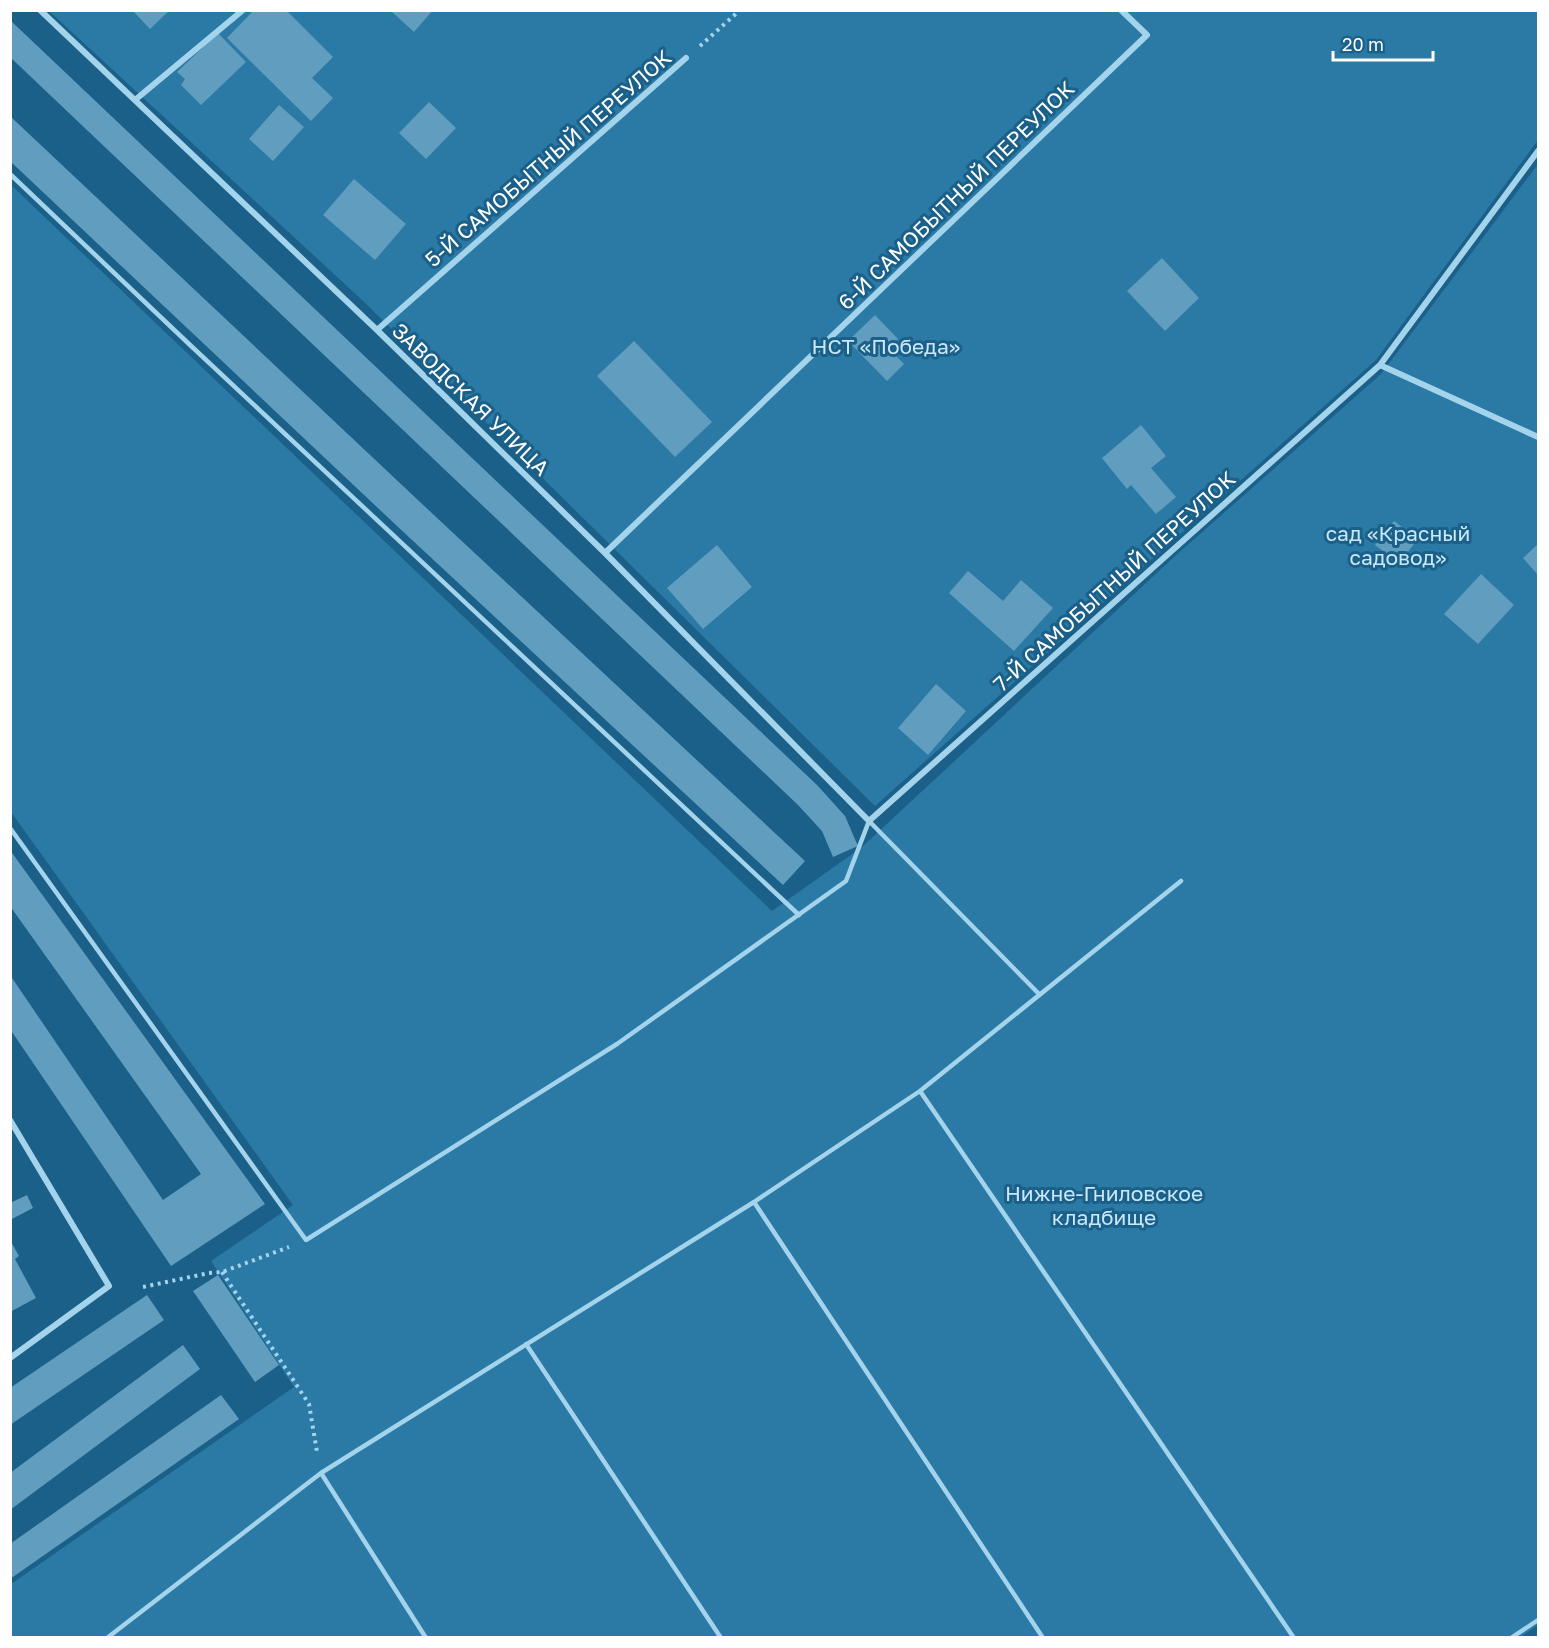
<svg xmlns="http://www.w3.org/2000/svg" width="1549" height="1648" font-family="'Golos Text',sans-serif">
	<style>
		.green { fill: #2a7aa5 }
		.building { fill: #619dbe }
		.lines { fill: none; stroke-linecap: round; stroke-linejoin: round }
		.path { stroke: #a4d3ec; stroke-width: 4; stroke-dasharray: 3 4.5; stroke-linecap: butt }
		.service { stroke: #a4d3ec; stroke-width: 4.5 }
		.minor { stroke: #a4d3ec; stroke-width: 6 }
		.labels { text-anchor: middle; dominant-baseline: central; stroke-width: 6; stroke-linejoin: round; paint-order: stroke }
		.street-label { font-size: 21px; fill: #fff; stroke: #1a6089 }
		.park-label { font-size: 21px; fill: #c9e8f9; stroke: #1a6089 }
	</style>
	<rect width="100%" height="100%" fill="#1a6089"/>
	<path class="green" d="M49 11H1538V140L1376 360 875 806 361 299Z
		M1538 164V1625L1519 1638 11 1637V1584L294 1387 211 1261 293 1205 11 812 10 184 772 911 862 847 1174 557 1381 374Z"/>
	<path class="building" d="M132 10H170L150 29Z
		M254 10H286L333 57 312 78 333 98 311 121 227 38Z
		M390 10H433L414 32Z
		M10 20 818 786 845 816 858 846 833 857 822 831 798 805 10 57Z
		M218 33 246 62 201 105 181 85 185 79 177 72Z
		M429 102 456 128 426 159 399 133Z
		M279 105 304 127 273 161 249 139Z
		M10 116 420 502 805 861 783 885 397 526 10 161Z
		M354 179 406 224 375 260 323 215Z
		M1162 258 1199 298 1165 331 1127 291Z
		M875 315 898 339 888 348 904 364 887 381 848 341Z
		M634 341 712 422 675 457 597 376Z
		M1141 425 1166 456 1151 468 1176 497 1156 514 1131 485 1127 489 1102 458Z
		M1394 521 1418 539 1399 563 1375 545Z
		M1538 544V575L1523 558Z
		M717 545 752 587 703 629 667 588Z
		M968 571 1003 601 1021 580 1053 608 1014 651 949 593Z
		M1481 574 1514 605 1478 644 1444 614Z
		M936 684 966 711 928 755 898 728Z
		M10 850 265 1204 171 1266 10 1029V975L163 1200 201 1174 10 906Z
		M27 1195 33 1208 10 1220V1203Z
		M10 1240 19 1256 15 1259 36 1298 10 1312Z
		M218 1275 279 1365 255 1382 193 1291Z
		M147 1295 164 1320 10 1425V1388Z
		M183 1345 200 1369 10 1510V1473Z
		M221 1395 239 1419 10 1579V1544Z"/>
	<g class="lines">
		<path class="path" d="M700 46 740 10
			M222 1272 309 1404 317 1452
			M143 1287 209 1273 222 1272 289 1247"/>
		<path class="service" d="M10 174 189 344 799 915
			M10 828 306 1240 617 1044 846 881 869 821 1039 994
			M920 1091 1294 1638
			M754 1202 1043 1638
			M526 1344 721 1638
			M321 1473 426 1638
			M107 1638 321 1473 754 1202 920 1091 1181 881
			M1511 1638 1538 1620"/>
		<path class="minor" d="M40 10 377 330 605 553 869 821 1380 365 1538 151
			M135 100 243 10
			M377 330 686 58
			M1380 365 1538 437
			M605 553 1147 35 1121 10
			M10 1120 109 1286 10 1358"/>
	</g>
	<g class="labels">
		<g class="street-label">
			<text transform="translate(548 158) rotate(-41)">5-Й САМОБЫТНЫЙ ПЕРЕУЛОК</text>
			<text transform="translate(956 195) rotate(-44)">6-Й САМОБЫТНЫЙ ПЕРЕУЛОК</text>
			<text transform="translate(471 399) rotate(44)">ЗАВОДСКАЯ УЛИЦА</text>
			<text transform="translate(1114 581) rotate(-42)">7-Й САМОБЫТНЫЙ ПЕРЕУЛОК</text>
		</g>
		<g class="park-label">
			<text x="886" y="346">НСТ «Победа»</text>
			<text x="1398" y="533">сад «Красный<tspan x="1398" dy="24">садовод»</tspan></text>
			<text x="1104" y="1193">Нижне-Гниловское<tspan x="1104" dy="24">кладбище</tspan></text>
		</g>
	</g>
	<rect width="1549" height="1648" fill="none" stroke="#ffffff" stroke-width="24"/>
	<path d="M1333 51v9h100v-9" fill="none" stroke="#ffffff" stroke-width="3"/>
	<text x="1342" y="51" font-size="18" fill="#ffffff" stroke="#1a6089" stroke-width="4.5" paint-order="stroke">20 m</text>
</svg>
